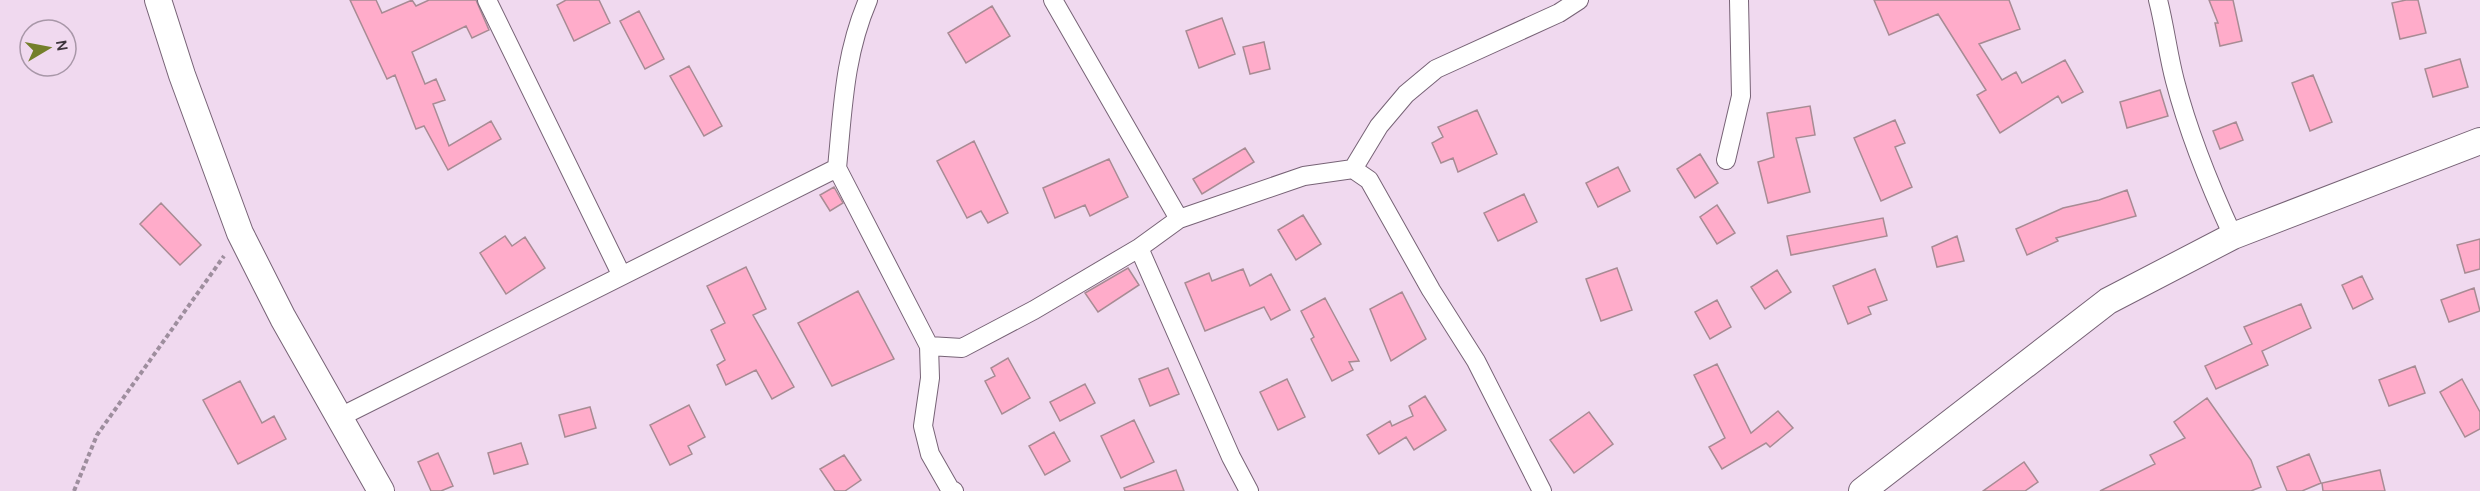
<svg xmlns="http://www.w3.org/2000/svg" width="2480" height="491" font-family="Karla,sans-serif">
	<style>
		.building { fill: #ffacca; stroke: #a88b94; stroke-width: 1.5 }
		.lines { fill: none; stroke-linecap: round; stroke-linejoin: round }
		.street-casing { stroke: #776376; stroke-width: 20 }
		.secondary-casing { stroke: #776376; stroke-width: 28 }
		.path { stroke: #9e8e9e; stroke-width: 4; stroke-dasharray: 4.5 3; stroke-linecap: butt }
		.street { stroke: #fff; stroke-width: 18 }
		.secondary { stroke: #fff; stroke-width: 26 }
	</style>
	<rect width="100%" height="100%" fill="#f0d9ef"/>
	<path class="building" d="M350 0H376L382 13 412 0 416 6 429 0H476L489 30 472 38 466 26 412 52 425 84 436 79 445 100 433 104 449 146 491 121 501 139 448 170 424 126 416 129 395 75 387 79Z
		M566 0H599L610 23 574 41 557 5Z
		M1874 0H2009L2020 29 1979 44 2002 80 2016 72 2022 83 2065 60 2083 92 2062 103 2058 96 2000 133 1977 95 1986 90 1938 14 1889 35Z
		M2209 0H2233L2242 41 2220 46 2215 23H2218Z
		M2406 0H2418L2426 33 2400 39 2392 3Z
		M992 6 1010 36 966 63 948 33Z
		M639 11 664 59 645 69 620 21Z
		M1222 18 1235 54 1199 68 1186 31Z
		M1264 42 1270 69 1250 74 1243 47Z
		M2460 59 2468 87 2433 97 2425 69Z
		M689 66 722 126 704 136 670 76Z
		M2313 75 2332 122 2310 131 2292 83Z
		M2160 90 2168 116 2127 128 2120 102Z
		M1810 106 1815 135 1796 138 1810 192 1768 203 1758 162 1774 157 1767 113Z
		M1477 110 1497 154 1458 172 1453 158 1441 163 1432 143 1443 137 1438 127Z
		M1895 120 1905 143 1895 147 1912 187 1881 201 1854 138Z
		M2236 122 2243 140 2220 149 2213 131Z
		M974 141 1008 213 988 223 981 211 967 218 937 161Z
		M1245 148 1254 162 1202 194 1193 179Z
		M1700 154 1718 183 1695 198 1677 169Z
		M1109 159 1128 197 1090 216 1085 205 1055 218 1043 188Z
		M1618 167 1630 191 1598 207 1586 183Z
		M834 187 843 203 830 211 820 195Z
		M2127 190 2136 216 2056 238 2058 241 2027 255 2016 229 2063 208 2099 200Z
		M1524 194 1537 222 1498 241 1484 213Z
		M161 203 201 245 180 265 140 224Z
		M1717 205 1735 233 1717 244 1700 217Z
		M1303 215 1321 244 1296 260 1278 230Z
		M1883 218 1887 236 1791 255 1787 236Z
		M505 236 512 246 525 237 545 268 506 294 480 253Z
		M1957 236 1964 261 1937 267 1932 247Z
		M2480 239V269L2465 273 2457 245Z
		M746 267 766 309 753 315 794 387 772 399 756 370 726 385 717 365 725 360 711 330 725 323 707 286Z
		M1128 268 1139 285 1098 312 1085 293Z
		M1617 268 1632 310 1601 321 1586 279Z
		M1243 269 1250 286 1271 274 1290 310 1271 320 1264 307 1205 331 1185 283 1209 273 1212 281Z
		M1875 269 1887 300 1868 307 1871 314 1848 324 1833 286Z
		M1777 270 1791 292 1765 309 1751 287Z
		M2362 276 2373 299 2353 309 2342 285Z
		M2474 288 2480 311 2449 322 2441 300Z
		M858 291 894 359 832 386 798 323Z
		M1402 292 1426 339 1391 361 1370 309Z
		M1325 298 1359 361 1349 362 1353 370 1332 381 1311 339 1314 337 1301 311Z
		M1717 300 1731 327 1710 339 1695 312Z
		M2301 304 2311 328 2262 351 2268 365 2216 389 2205 366 2252 344 2244 327Z
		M1008 358 1030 398 1002 414 985 381 995 376 991 368Z
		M1717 364 1751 433 1778 411 1793 428 1770 447 1766 443 1722 469 1709 447 1725 438 1694 375Z
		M2415 366 2425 393 2389 406 2379 380Z
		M1168 368 1179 394 1150 406 1139 379Z
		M1287 379 1305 417 1278 430 1260 392Z
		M2462 379 2480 412V429L2465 437 2440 392Z
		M240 381 262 423 274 416 286 439 238 464 203 400Z
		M1085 384 1095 403 1060 421 1050 402Z
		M1425 396 1446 430 1414 450 1406 437 1379 454 1367 435 1390 421 1392 426 1413 416 1409 406Z
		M2207 398 2251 460 2261 487 2251 491H2100L2155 464 2150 455 2185 438 2174 422Z
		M689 405 705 437 688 446 692 454 670 465 650 425Z
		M590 407 596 428 565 437 559 415Z
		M1589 412 1613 444 1574 473 1550 440Z
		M1134 420 1154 462 1121 478 1101 436Z
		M1054 432 1070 461 1045 475 1029 446Z
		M521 443 528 464 494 474 488 453Z
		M438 453 453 486 441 491H431L418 462Z
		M2309 454 2321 483 2302 491H2287L2277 467Z
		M844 455 861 480 845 491H835L820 469Z
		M2024 462 2038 482 2025 491H1983Z
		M1176 470 1184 491H1125L1124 488Z
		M2380 470 2385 491H2323L2322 483Z"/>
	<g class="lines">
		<defs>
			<path id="street" d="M487 0 621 274
				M1053 0 1179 219
				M2158 0C2165 27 2168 55 2175 81 2189 135 2210 186 2233 236
				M1726 160 1741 96 1739 0
				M837 168C843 108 844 56 868 0
				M1353 169 1379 126 1406 94 1436 69 1559 13 1579 0
				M1139 248 1231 457 1249 491
				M929 346 930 378 923 426 930 454 950 489 954 491
				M340 417 837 168 929 346 962 348 1034 310 1139 248 1179 219 1304 176 1353 169 1369 180 1431 290 1476 361 1542 491"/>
			<path id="secondary" d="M158 0 182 75 240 233 283 318 381 491
				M1862 491 2108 301 2233 236 2480 141"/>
		</defs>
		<use href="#street" class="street-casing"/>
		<use href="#secondary" class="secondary-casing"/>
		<path class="path" d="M74 491 97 435 224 256"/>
		<use href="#street" class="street"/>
		<use href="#secondary" class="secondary"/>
	</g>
	<g transform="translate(48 48) rotate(80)"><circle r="28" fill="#f0d9ef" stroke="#a897a8" stroke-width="1.5"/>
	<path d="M0-4.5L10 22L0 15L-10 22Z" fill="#747f2b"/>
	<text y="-9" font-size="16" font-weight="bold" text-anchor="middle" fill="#3d343d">N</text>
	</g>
</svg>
